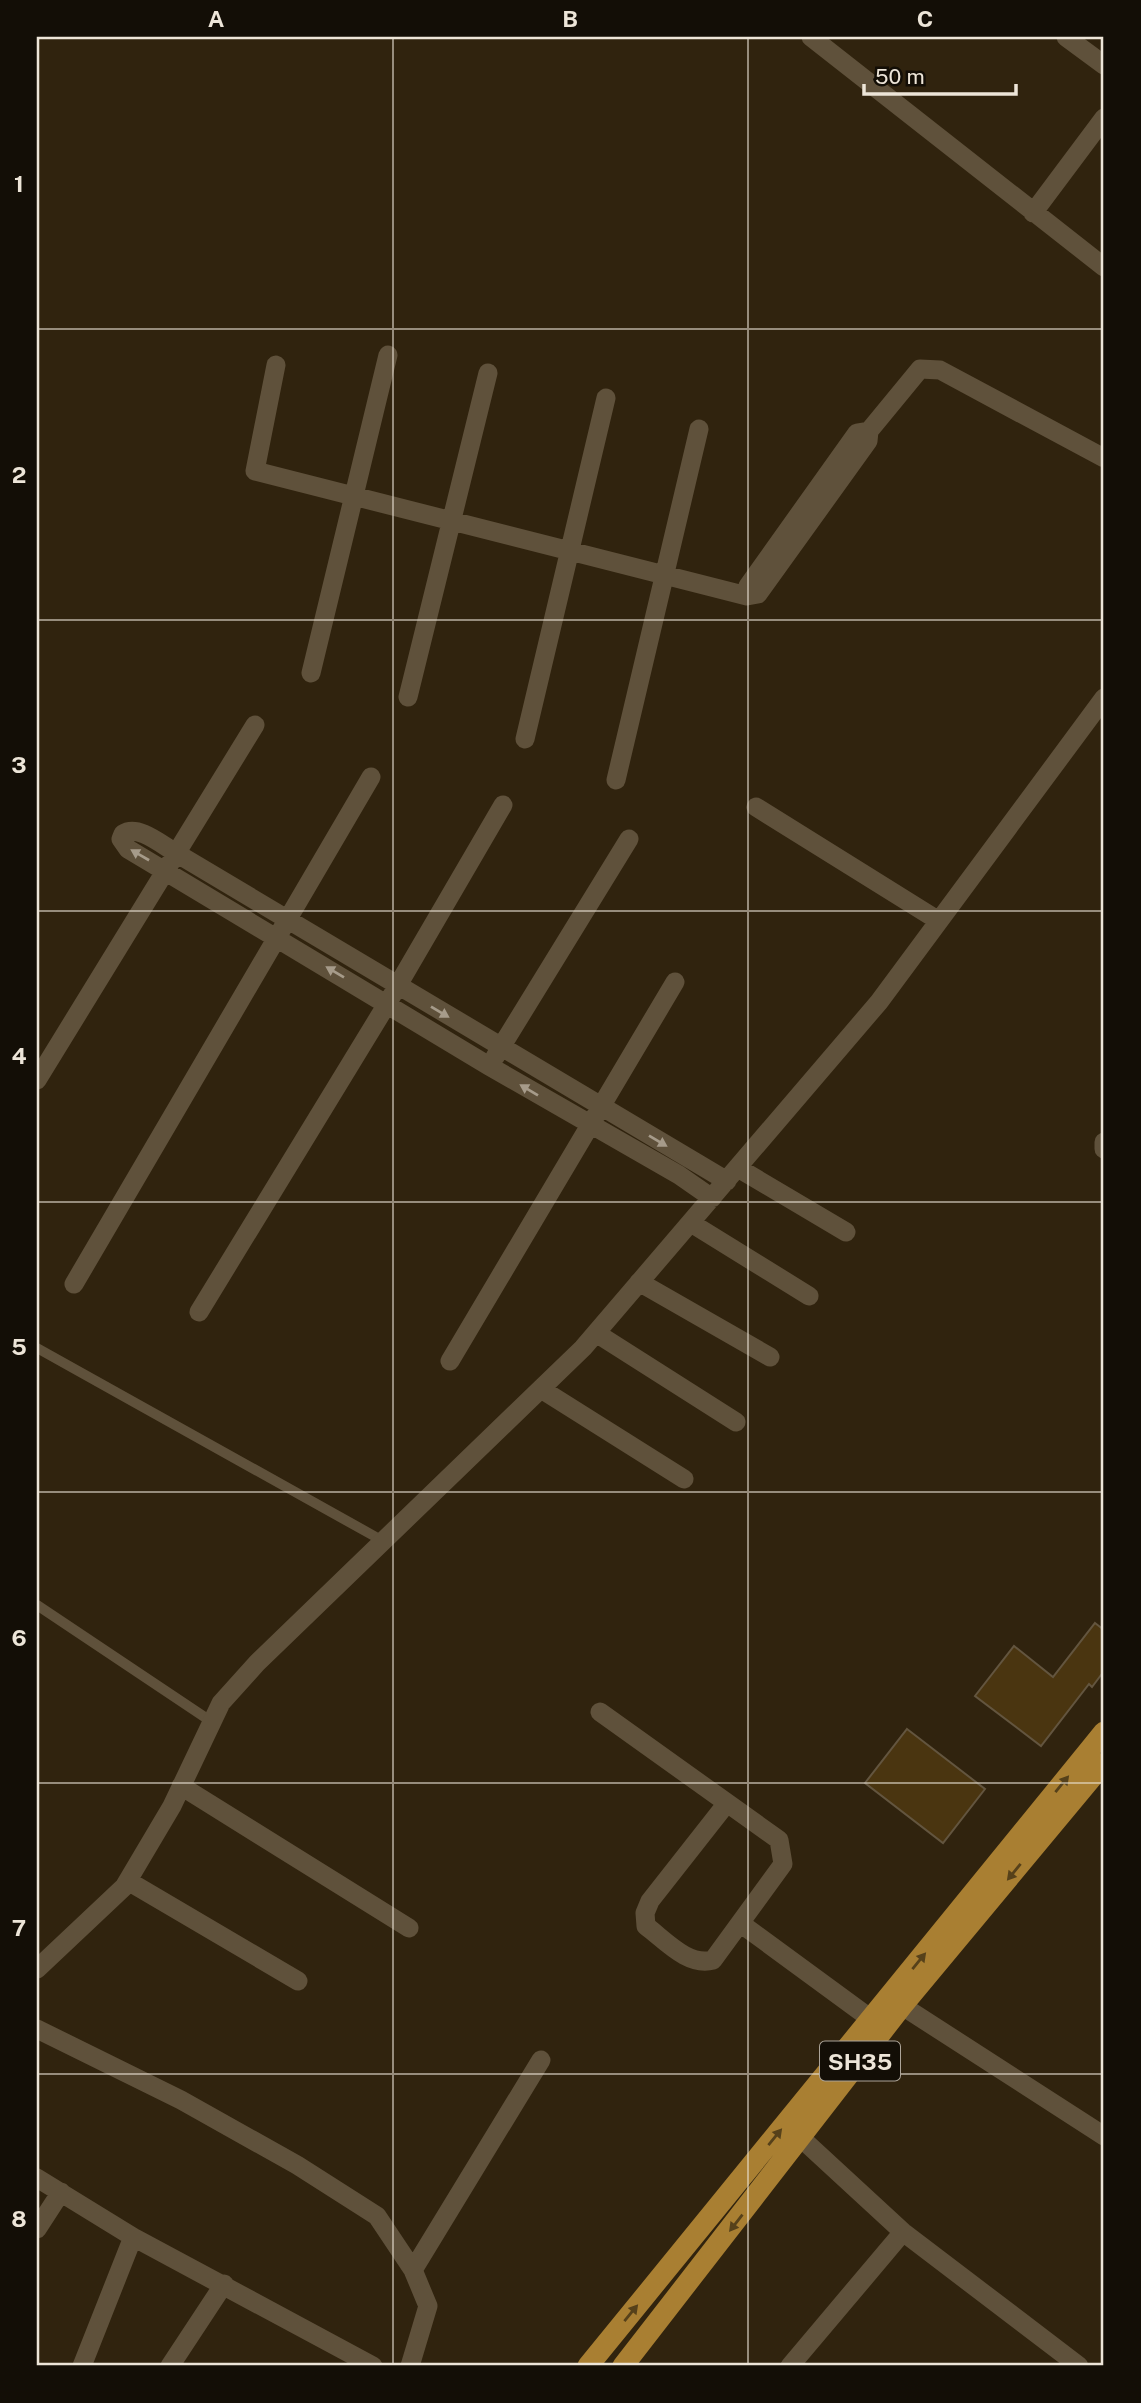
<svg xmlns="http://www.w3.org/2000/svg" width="1141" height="2403" font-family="'Public Sans',sans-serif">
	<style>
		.building { fill: #4a3510; stroke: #63553f; stroke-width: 2 }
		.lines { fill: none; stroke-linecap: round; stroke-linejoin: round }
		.lane { stroke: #5f513b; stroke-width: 10 }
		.street { stroke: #5f513b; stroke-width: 19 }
		.primary { stroke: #a97f32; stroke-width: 21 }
		.oneway { fill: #a69b8a }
		.oneway2 { fill: #56411a }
		.grid { fill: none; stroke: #ede5d8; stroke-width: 2; stroke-opacity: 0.55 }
		.labels { text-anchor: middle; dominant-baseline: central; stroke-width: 5; stroke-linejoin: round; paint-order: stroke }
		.shield { fill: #130e06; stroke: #aca499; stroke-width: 2 }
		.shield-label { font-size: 23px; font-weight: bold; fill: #ede5d8 }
		.neatline { fill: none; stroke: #ede5d8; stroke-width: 2.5 }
		.grid-label { font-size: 23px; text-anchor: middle; font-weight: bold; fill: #ede5d8 }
	</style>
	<rect width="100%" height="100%" fill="#30230e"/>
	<path class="building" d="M1095 1623 1104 1630V1671L1092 1687 1089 1684 1041 1746 975 1696 1014 1646 1053 1677Z
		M907 1729 985 1789 943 1843 865 1783Z"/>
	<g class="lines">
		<path class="lane" d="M37 1348 383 1541
			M37 1605 212 1722"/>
		<path class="street" d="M811 37 1104 267
			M1066 37 1104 65
			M1033 213 1104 118
			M276 365 255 471 747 596 758 594 868 441 869 431 857 433 748 586 747 596
			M869 431 920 369 940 370 1104 458
			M311 673 388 355
			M408 697 488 373
			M525 739 606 398
			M616 780 699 429
			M756 807 939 921
			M495 1057 629 839
			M37 1080 255 725
			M1104 1142V1149
			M738 1168 846 1232
			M712 1198 679 1175 489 1066 128 849 121 839 123 834C138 824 162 845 176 853L727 1181
			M691 1223 809 1296
			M639 1282 770 1357
			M74 1284 371 777
			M199 1312 387 1004 503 805
			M596 1333 736 1422
			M450 1361 675 982
			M541 1389 684 1479
			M600 1712 779 1840 783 1864 713 1960C688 1967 665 1940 646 1926L645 1913 650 1901 727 1803
			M181 1786 409 1928
			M128 1881 298 1981
			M740 1923 871 2019
			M37 1969 124 1887 172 1806 221 1703 257 1663 583 1348 879 1002 1104 698
			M890 1998 1104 2136
			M37 2029 181 2100 297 2165 377 2216 413 2270 428 2306 410 2366
			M801 2138 903 2232 1079 2366
			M37 2178 133 2237 373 2366
			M37 2229 61 2192
			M413 2270 541 2060
			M82 2366 133 2237
			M170 2366 224 2284
			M790 2366 903 2232"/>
		<path class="primary" d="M588 2366 1104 1732
			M623 2366 902 2006 1104 1763"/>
	</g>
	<defs><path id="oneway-solid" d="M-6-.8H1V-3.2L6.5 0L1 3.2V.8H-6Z" transform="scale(1.75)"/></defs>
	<g class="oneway">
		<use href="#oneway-solid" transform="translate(140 855) rotate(-150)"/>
		<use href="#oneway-solid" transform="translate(335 972) rotate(-149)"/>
		<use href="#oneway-solid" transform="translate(440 1012) rotate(31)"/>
		<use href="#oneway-solid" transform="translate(529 1090) rotate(-149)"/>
		<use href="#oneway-solid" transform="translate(658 1141) rotate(31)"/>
	</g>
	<g class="oneway2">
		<use href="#oneway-solid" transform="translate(1062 1784) rotate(-51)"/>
		<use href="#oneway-solid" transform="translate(1014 1872) rotate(129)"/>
		<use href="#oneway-solid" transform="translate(919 1961) rotate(-51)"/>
		<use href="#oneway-solid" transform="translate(775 2137) rotate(-51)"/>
		<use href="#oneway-solid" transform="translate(736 2223) rotate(128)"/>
		<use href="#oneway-solid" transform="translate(631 2313) rotate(-51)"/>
	</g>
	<path class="grid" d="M393 37V2366M748 37V2366M37 329H1104M37 620H1104M37 911H1104M37 1202H1104M37 1492H1104M37 1783H1104M37 2074H1104"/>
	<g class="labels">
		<rect class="shield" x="820" y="2041.5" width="80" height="39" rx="5"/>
		<g class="shield-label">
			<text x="860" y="2061">SH35</text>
		</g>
	</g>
	<rect width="1141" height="2403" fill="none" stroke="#130e06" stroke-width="77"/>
	<path d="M864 84v10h152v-10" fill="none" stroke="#ede5d8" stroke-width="3.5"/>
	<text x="875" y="84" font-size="21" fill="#ede5d8" stroke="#130e06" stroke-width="5" paint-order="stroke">50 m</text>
	<rect x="38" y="38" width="1064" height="2326" class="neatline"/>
	<g class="grid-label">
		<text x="216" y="27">A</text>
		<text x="570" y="27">B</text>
		<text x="925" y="27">C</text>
		<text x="19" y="192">1</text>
		<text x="19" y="483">2</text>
		<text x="19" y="773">3</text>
		<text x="19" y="1064">4</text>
		<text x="19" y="1355">5</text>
		<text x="19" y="1646">6</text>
		<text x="19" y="1936">7</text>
		<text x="19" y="2227">8</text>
	</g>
</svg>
